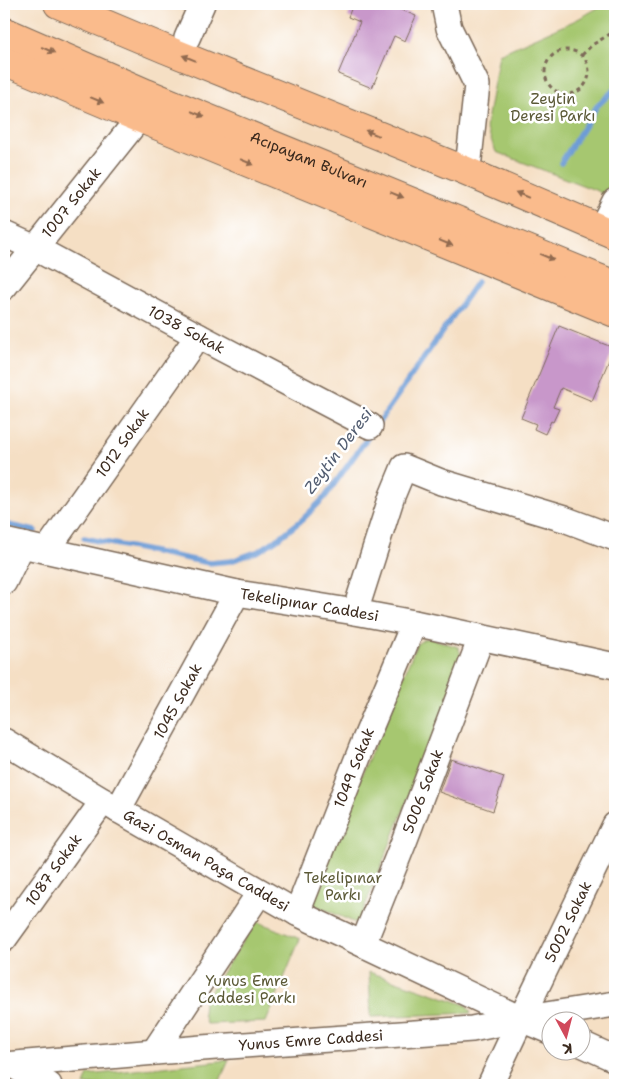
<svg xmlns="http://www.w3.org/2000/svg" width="619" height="1089" font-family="'Shantell Sans',sans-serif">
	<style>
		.green { fill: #a6c76f; stroke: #707846 }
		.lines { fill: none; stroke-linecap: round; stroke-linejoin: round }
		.stream { stroke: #6d9cd6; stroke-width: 5.5 }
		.building { fill: #c897ca }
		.minor-casing { stroke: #7c6958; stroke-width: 28 }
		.major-casing { stroke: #7c6958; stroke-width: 30 }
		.path { stroke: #7c6958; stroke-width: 3; stroke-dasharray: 4 4; stroke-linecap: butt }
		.minor { stroke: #fff; stroke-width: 25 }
		.major { stroke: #fabb8c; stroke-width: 28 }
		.oneway { fill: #916b50 }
		.labels { text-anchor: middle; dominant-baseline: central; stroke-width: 5; stroke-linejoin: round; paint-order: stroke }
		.park-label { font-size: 15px; fill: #5b5936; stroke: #fff }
		.street-label { font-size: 15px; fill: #3b2a1e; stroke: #fff }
		.water-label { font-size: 16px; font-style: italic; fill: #525d71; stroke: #fff }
	</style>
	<rect width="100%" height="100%" fill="#fff"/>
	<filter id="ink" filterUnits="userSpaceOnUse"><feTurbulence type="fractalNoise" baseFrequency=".02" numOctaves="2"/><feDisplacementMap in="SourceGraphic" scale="10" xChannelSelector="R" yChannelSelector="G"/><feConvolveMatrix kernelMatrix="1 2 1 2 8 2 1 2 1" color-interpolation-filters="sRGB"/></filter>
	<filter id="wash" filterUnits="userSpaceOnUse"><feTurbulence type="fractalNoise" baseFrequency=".0096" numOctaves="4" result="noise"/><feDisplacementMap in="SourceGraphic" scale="20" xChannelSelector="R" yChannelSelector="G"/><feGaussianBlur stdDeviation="1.12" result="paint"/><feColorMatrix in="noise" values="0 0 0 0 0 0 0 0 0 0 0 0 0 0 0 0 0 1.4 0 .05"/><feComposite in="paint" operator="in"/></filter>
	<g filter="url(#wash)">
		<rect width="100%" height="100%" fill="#f5dfc4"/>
		<path class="green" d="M605 4H615V201L595 190 496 152 486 127 499 54 576 20Z
			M430 638 458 647C461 653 462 659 461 666L358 924 308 902 417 644 424 639Z
			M256 921 300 939 266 1022 206 1024 203 1013 204 1001Z
			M369 972 466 1005 471 1013 371 1017Z
			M229 1060 218 1085H84L88 1075Z"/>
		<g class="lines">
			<path class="stream" d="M561 163 597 106 615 89
				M377 425 477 282
				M4 524 35 531
				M84 538 209 563 231 561 259 551 279 538 302 520 325 497 371 433"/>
		</g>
		<g id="blocks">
			<path class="building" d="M353 4H387L416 16 405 41 394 36 372 88 338 74 360 22 348 17Z
				M559 326 614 348 592 401 561 388 553 407 559 409 553 422 551 421 545 434 534 429 536 424 521 418Z
				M451 759 504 777 493 811 439 792Z"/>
		</g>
	</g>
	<g filter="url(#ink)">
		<use href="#blocks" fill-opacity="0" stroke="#7c6958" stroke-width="1"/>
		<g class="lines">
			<defs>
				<g id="minor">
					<path d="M444 4 449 28 477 85 469 159 464 170"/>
					<path d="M187 38 202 4"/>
					<path d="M601 229 615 201"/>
					<path id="s1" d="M4 234 35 248 198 336 370 426"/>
					<path id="s2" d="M4 287 139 118"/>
					<path id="s3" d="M4 541 237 593 355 612 414 623 615 666"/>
					<path id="s4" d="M47 550 198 336"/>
					<path d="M4 582 22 545"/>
					<path d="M355 612 392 496 404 467 441 482 564 519 615 538"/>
					<path id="s5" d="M4 741 103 801 297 913 521 1019 552 1032"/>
					<path id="s6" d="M118 810 237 593"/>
					<path id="s7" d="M297 913 362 747 414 623"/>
					<path id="s8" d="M4 939 103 801"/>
					<path id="s9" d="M363 944 405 839 481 638"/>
					<path d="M582 1044 615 1059"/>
					<path d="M154 1052 260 892"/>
					<path id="s10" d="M4 1065 202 1048 472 1029 521 1019 615 1004"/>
					<path d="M12 1065 49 1085"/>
					<path id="s11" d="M490 1085 521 1019 615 825"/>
				</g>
				<g id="major">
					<path d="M58 4 165 49 464 170 615 235"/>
					<path id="s12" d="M4 31 146 93 615 285"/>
					<path d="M4 61 139 118 615 313"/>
				</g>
			</defs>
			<use href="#minor" class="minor-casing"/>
			<use href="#major" class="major-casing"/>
			<path class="path" d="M545 72a22 22 0 1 1 44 0a22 22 0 1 1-44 0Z
				M582 55 592 45 615 31"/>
			<use href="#minor" class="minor"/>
			<use href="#major" class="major"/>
		</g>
		<defs><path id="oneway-solid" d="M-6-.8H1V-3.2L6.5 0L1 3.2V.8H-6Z" transform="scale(1.25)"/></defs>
		<g class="oneway">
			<use href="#oneway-solid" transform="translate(48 50) rotate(24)"/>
			<use href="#oneway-solid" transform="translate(189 58) rotate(-158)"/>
			<use href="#oneway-solid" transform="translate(97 100) rotate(23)"/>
			<use href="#oneway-solid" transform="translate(198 114) rotate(22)"/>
			<use href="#oneway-solid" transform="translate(372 133) rotate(-158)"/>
			<use href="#oneway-solid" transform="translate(247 162) rotate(22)"/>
			<use href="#oneway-solid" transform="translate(397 195) rotate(22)"/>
			<use href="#oneway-solid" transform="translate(522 195) rotate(-157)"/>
			<use href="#oneway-solid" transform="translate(446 243) rotate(22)"/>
			<use href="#oneway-solid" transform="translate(547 257) rotate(22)"/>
		</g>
	</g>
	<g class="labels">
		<g class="park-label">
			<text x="553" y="99">Zeytin<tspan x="553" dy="17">Deresi Parkı</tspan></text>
			<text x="343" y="878">Tekelipınar<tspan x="343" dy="17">Parkı</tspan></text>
			<text x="247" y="981">Yunus Emre<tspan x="247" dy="17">Caddesi Parkı</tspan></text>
		</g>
		<g class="street-label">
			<text stroke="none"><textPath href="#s12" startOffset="331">Acıpayam Bulvarı</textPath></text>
			<text stroke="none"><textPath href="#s2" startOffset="108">1007 Sokak</textPath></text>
			<text stroke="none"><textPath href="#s1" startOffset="206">1038 Sokak</textPath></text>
			<text stroke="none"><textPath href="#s4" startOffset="131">1012 Sokak</textPath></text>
			<text stroke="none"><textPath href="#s3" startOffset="312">Tekelipınar Caddesi</textPath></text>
			<text stroke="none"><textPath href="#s6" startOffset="124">1045 Sokak</textPath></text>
			<text stroke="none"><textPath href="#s7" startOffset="156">1049 Sokak</textPath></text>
			<text stroke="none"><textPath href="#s9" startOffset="164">5006 Sokak</textPath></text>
			<text stroke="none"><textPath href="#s5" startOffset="235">Gazi Osman Paşa Caddesi</textPath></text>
			<text stroke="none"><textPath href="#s8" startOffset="85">1087 Sokak</textPath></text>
			<text stroke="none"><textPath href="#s11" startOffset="181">5002 Sokak</textPath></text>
			<text stroke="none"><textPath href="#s10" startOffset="308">Yunus Emre Caddesi</textPath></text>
		</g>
		<g class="water-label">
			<text transform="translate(338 451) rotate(-53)">Zeytin Deresi</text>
		</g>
	</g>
	<rect width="619" height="1089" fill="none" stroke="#fff" stroke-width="20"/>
	<g transform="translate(566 1036) rotate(173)"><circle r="24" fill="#ffffff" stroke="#b1aaa5"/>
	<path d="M0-4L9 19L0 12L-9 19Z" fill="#d1495b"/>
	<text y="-8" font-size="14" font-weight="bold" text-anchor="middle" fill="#3b2a1e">K</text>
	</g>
</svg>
